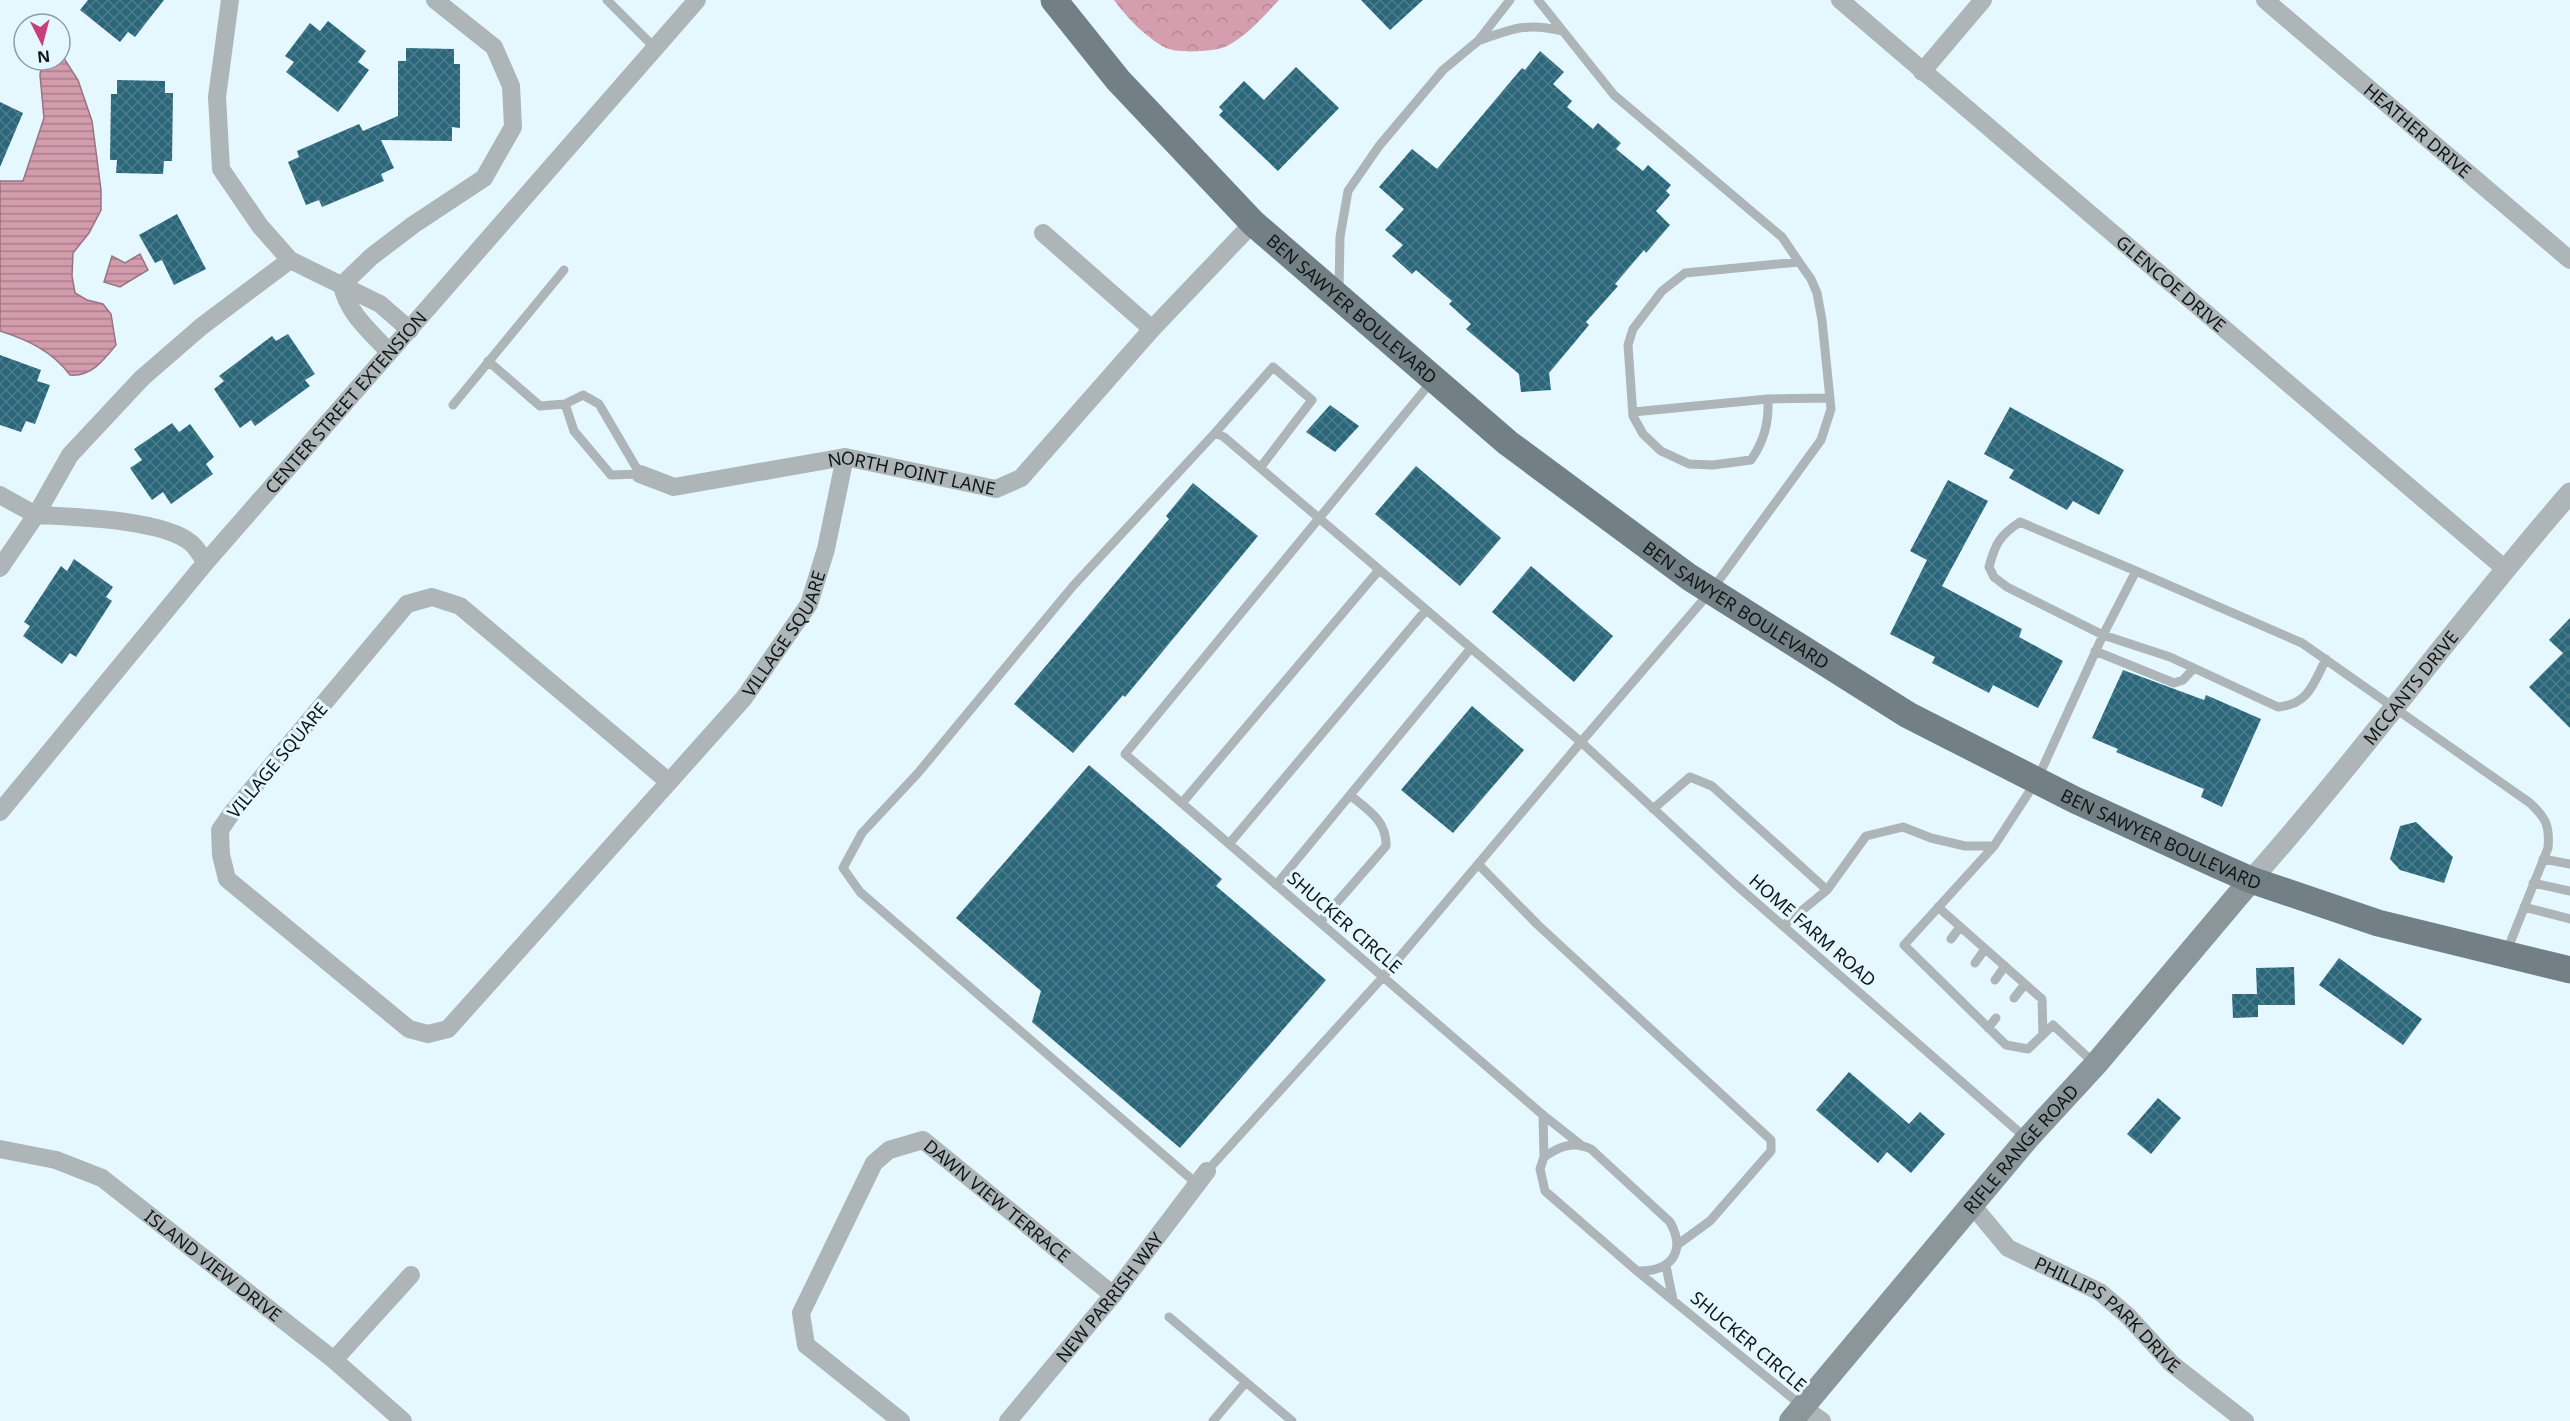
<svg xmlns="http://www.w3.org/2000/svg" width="2570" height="1421" font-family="'Noto Sans',sans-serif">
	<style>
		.forest { fill: url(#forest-crowns) }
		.water { fill: url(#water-rules); stroke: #987480; stroke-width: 1.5 }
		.building { fill: url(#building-cross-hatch) }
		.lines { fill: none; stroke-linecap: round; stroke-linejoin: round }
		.service { stroke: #adb5b8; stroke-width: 9 }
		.minor { stroke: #adb5b8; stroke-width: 18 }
		.tertiary { stroke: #adb5b8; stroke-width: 21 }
		.secondary { stroke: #8a969a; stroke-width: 24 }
		.primary { stroke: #728085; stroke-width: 27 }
		.labels { text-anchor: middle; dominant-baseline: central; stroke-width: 6; stroke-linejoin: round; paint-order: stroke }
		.street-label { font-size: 18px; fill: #0f1618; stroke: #e5f8ff }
	</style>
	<defs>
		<pattern id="forest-crowns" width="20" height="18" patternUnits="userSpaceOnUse" patternTransform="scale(1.5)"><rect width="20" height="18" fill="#d59eae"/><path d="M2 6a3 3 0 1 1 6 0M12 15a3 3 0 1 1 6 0" fill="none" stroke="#b68795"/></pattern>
		<pattern id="water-rules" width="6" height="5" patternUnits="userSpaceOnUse" patternTransform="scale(1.5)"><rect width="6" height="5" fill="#d39cad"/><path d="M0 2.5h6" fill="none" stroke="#aa7e8c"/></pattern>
		<pattern id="building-cross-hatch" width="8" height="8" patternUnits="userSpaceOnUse" patternTransform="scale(1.5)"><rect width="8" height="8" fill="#2b677a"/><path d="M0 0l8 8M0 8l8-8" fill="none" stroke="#4e7c8a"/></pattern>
	</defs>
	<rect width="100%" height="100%" fill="#e5f8ff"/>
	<path class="forest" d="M1114 0H1279C1263 17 1248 35 1227 46 1216 52 1175 54 1164 47 1146 37 1126 17 1114 0Z"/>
	<path class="water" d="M64 51 65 60 78 80 92 121 101 190V210L89 233 73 253 72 276 75 293 87 300 103 304 111 314 116 345C104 360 91 377 70 375 52 351 28 340 0 331V181H23L44 118 40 75 42 60H60V52Z
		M140 254 148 270 120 287 104 282 112 256 125 263Z"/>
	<path class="building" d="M88 0H164L135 37 128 32 120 42 80 10Z
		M1361 0H1423L1390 30Z
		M328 21 366 51 358 62 369 70 338 112 286 72 294 62 285 56 310 23 320 31Z
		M406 48 454 49V64H460V128L452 127V141L381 140 394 168 381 174 384 181 322 207 319 200 306 205 288 162 299 157 297 151 359 124 363 131 398 116V61H406Z
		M1540 51 1564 72 1553 84 1572 101 1567 107 1593 129 1598 123 1621 143 1616 149 1643 171 1648 165 1671 185 1666 191 1670 195 1656 211 1670 225 1646 253 1644 250 1615 284 1618 286 1586 322 1589 325 1549 373 1551 390 1521 392 1519 374 1466 329 1471 324 1449 304 1452 301 1416 270 1412 274 1392 256 1403 245 1385 230 1404 209 1379 187 1412 149 1437 169 1522 68 1525 70Z
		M1296 67 1339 108 1278 171 1219 115 1223 111 1219 107 1244 81 1264 100Z
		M117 80 165 81V93H173L172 161H164L163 174 116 173 117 160H110L111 94H117Z
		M0 102 23 113 0 167Z
		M177 214 206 269 174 285 162 260 155 263 139 235Z
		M288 334 315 374 305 380 310 386 255 426 251 420 240 428 214 389 224 381 219 376 272 336 276 341Z
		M0 355 41 370 37 381 50 385 35 424 26 421 21 432 0 425Z
		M1330 405 1359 426 1335 452 1306 432Z
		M2010 407 2124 470 2099 515 2073 501 2067 510 2009 478 2014 470 1984 454Z
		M172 423 179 432 190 424 214 457 206 464 213 474 171 504 163 492 152 500 130 468 142 460 134 449Z
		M1416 466 1501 538 1460 586 1375 514Z
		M1948 480 1988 501 1942 586 2022 629 2019 637 2063 661 2038 708 1993 685 1989 693 1932 663 1935 657 1890 634 1927 560 1910 551Z
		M1193 483 1258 536 1125 697 1123 695 1073 753 1014 704 1169 519 1166 516Z
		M74 559 113 587 106 597 112 601 76 657 70 653 62 664 23 636 30 626 24 622 61 566 67 571Z
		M1531 566 1613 636 1574 682 1492 612Z
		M2570 618V728L2529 687 2563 653 2549 640Z
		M2123 670 2204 700 2206 695 2261 719 2222 807 2201 797 2204 789 2116 752 2118 749 2092 738Z
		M1472 706 1524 750 1453 833 1401 790Z
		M1089 765 1222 879 1216 886 1326 980 1180 1148 1032 1022 1041 991 956 918Z
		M2416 822 2453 857 2444 883 2400 870 2390 859 2400 826Z
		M2339 958 2422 1019 2403 1045 2319 985Z
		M2294 967 2295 1005H2258V1017L2233 1018 2232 994H2257L2256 968Z
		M1849 1072 1909 1124 1920 1112 1945 1134 1911 1173 1887 1152 1878 1163 1816 1110Z
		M2158 1098 2181 1118 2151 1154 2127 1134Z"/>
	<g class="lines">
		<path class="service" d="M607 0 655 48
			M1538 0 1614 95 1782 237 1799 262
			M1478 41C1511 29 1526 22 1562 31
			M1339 290 1340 237 1348 191 1379 146 1443 70 1478 41 1510 0
			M488 361 540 406 565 404 583 395 599 404 640 474
			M1432 381 1125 754 1543 1115 1544 1157 1540 1169 1545 1191 1637 1271C1670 1272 1687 1253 1670 1222L1591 1149C1573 1141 1560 1146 1544 1157
			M565 404 574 431 611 475 640 474
			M453 405 564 270
			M1633 412 1768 399
			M1215 433 1273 367 1312 400 1260 468
			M2136 571 2302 643 2530 803C2546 818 2550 826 2548 848L2506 953
			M2095 651 2174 683 2183 680 2194 668
			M1182 803 1379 570
			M1653 809 1690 777 1712 786 1827 890
			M1229 844 1426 610
			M2543 859 2570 864
			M1478 864 1538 925 1771 1140V1151L1710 1221 1677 1245
			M2533 883 2570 891
			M1276 885 1471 648
			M1938 907 2042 999 2043 1035
			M2524 907 2570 919
			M1320 922 1386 846C1387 821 1368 810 1350 795
			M1783 926 1827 890 1866 836 1903 827 1931 838 1965 846H1994
			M1951 939 1960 927
			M1975 963 1985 949
			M1995 980 2005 966
			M2014 998 2025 984
			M1988 1028 1996 1018
			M2094 1063 2053 1025 2028 1049 2006 1045 1904 945 1994 846 2037 780 2103 635 2136 571 2020 522C2000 535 1995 544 1989 567L1994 577 2007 587 2103 635 2170 657 2278 707C2309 704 2313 684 2326 659
			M1543 1115 1581 1145
			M1207 1171 1383 977 1581 742 1711 591 1821 440 1831 409 1822 320 1817 293 1811 279 1799 262 1685 273 1662 291 1633 329 1628 345 1633 416 1643 434 1661 451 1689 464 1713 465 1751 460C1764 441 1769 423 1768 399L1830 398
			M1197 1184 860 892 843 868 862 833 918 773 1073 586 1215 433 1224 437 1581 742 1734 883 2027 1139
			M1666 1266 1673 1300
			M1637 1271 1802 1406
			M1169 1317 1292 1421
			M1213 1421 1246 1382"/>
		<g class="minor">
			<path d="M230 0 217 97 221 169 260 226 290 260 380 304 410 330"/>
			<path id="s1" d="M1840 0 2504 568"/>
			<path id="s2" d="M2265 0 2570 260"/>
			<path d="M1922 72 1983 0"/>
			<path d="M1043 233 1152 329"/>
			<path d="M342 285 371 257 413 225 484 178 513 127 511 86 494 47 435 0"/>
			<path d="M342 285C347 313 371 332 389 352"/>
			<path id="s3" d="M640 474 674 487 845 457 996 489 1021 478 1152 329 1253 223"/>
			<path d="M0 495 36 515 70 455 142 378 202 326 290 260"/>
			<path d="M0 568 36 515C74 517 163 519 191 543 197 548 201 556 206 562"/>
			<path d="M432 597 460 606 669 782 448 1029 428 1034 409 1029 227 879 221 855 220 830 231 814 407 604Z"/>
			<path id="s4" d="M669 782 744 698 809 604 826 549 845 457"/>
			<path id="s5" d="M0 812 206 562 697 0"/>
			<path id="s6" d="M0 1149 56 1160 102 1178 334 1360 403 1421"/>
			<path id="s7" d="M1973 1206 2008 1248 2100 1292 2128 1316 2172 1364 2245 1421"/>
			<path d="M334 1360 411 1275"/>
			<path d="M1803 1408 1822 1421"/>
			<path id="s8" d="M901 1421 806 1345 801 1313 874 1163 889 1150 923 1140 1113 1295"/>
			<path id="s9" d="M1008 1421 1113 1295 1207 1171"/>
		</g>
		<path class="tertiary" id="s10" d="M2251 880C2362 755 2460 619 2570 493"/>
		<path class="secondary" id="s11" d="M1791 1421 2027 1139 2096 1064 2251 880"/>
		<path class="primary" id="s12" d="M1054 0 1118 80 1253 223 1508 443 1689 577 1908 715 2075 800 2217 865 2251 880 2378 923 2570 970"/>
	</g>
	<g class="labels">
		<g class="street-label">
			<text stroke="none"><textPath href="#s2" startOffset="201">HEATHER DRIVE</textPath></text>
			<text stroke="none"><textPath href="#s1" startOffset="436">GLENCOE DRIVE</textPath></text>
			<text stroke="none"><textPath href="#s12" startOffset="430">BEN SAWYER BOULEVARD</textPath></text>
			<text stroke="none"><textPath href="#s5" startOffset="536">CENTER STREET EXTENSION</textPath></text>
			<text stroke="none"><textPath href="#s3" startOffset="278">NORTH POINT LANE</textPath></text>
			<text stroke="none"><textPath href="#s12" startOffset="916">BEN SAWYER BOULEVARD</textPath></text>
			<text stroke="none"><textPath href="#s4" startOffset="189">VILLAGE SQUARE</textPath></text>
			<text stroke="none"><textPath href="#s10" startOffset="250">MCCANTS DRIVE</textPath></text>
			<text transform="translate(277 760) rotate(-50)">VILLAGE SQUARE</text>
			<text stroke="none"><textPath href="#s12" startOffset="1402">BEN SAWYER BOULEVARD</textPath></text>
			<text transform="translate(1345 922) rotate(41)">SHUCKER CIRCLE</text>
			<text transform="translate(1813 930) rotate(41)">HOME FARM ROAD</text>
			<text stroke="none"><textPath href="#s11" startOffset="356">RIFLE RANGE ROAD</textPath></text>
			<text stroke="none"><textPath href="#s8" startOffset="472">DAWN VIEW TERRACE</textPath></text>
			<text stroke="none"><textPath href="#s6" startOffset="248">ISLAND VIEW DRIVE</textPath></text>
			<text stroke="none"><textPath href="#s9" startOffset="160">NEW PARRISH WAY</textPath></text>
			<text stroke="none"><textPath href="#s7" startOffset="176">PHILLIPS PARK DRIVE</textPath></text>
			<text transform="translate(1749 1341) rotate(40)">SHUCKER CIRCLE</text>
		</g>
	</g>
	<g transform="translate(42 42) rotate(174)"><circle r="28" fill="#e5f8ff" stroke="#8f9ea3" stroke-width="1.5"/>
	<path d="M0-4.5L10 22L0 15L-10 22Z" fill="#c94078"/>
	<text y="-9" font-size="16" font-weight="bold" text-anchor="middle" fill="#0f1618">N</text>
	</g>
</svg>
